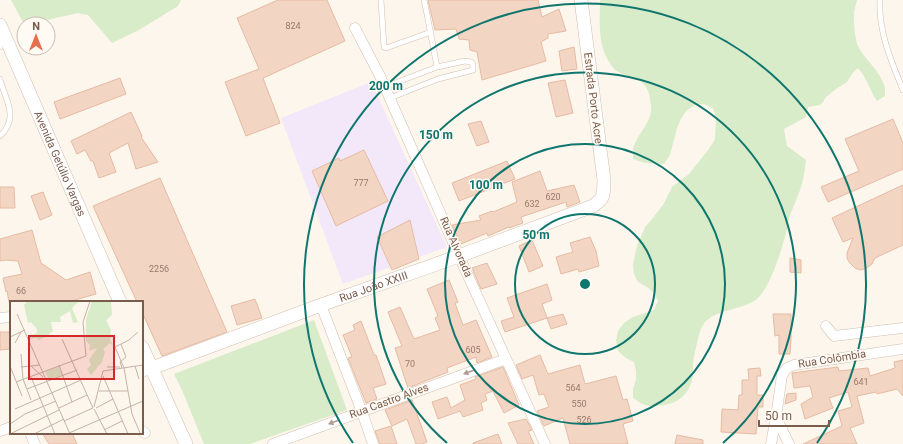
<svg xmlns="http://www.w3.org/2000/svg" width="903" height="444" font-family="Roboto,sans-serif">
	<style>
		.education { fill: #f3e8fa }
		.green { fill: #d8ecc9 }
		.building { fill: #f3d5c3; stroke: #e6bba3 }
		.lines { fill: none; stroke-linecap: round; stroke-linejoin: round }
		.service-casing { stroke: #d1beb0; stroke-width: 6 }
		.minor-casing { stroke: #d1beb0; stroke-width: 11 }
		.tertiary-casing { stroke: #d1beb0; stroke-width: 14 }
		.service { stroke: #fff; stroke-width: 5 }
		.minor { stroke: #fff; stroke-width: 10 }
		.tertiary { stroke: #fff; stroke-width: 13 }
		.oneway { fill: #af9d94 }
		.ring { fill: none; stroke: #0f766e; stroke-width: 2 }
		.labels { text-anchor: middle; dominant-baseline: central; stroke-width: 3; stroke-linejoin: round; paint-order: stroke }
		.number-label { font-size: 9px; fill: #987a6a }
		.street-label { font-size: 11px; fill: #7a5c4d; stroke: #fffaf3 }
		.inset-road { fill: none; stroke: #c5b3a7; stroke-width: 1 }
		.view { fill: #d62828; fill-opacity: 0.15; stroke: #d62828; stroke-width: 2 }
		.inset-edge { fill: none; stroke: #7a5c4d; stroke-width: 2 }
		.centre { fill: #0f766e; stroke: #fffaf3; stroke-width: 2 }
		.ring-label { font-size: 12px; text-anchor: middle; font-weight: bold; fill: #0f766e; stroke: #fffaf3; stroke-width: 3; stroke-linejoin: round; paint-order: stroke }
	</style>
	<rect width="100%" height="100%" fill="#fdf6ec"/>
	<path class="education" d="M371 82 447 247 343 284 281 118Z"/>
	<path class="green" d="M11 0H181L178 6 139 30 112 43 88 15 78 13 30 24H24Z
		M600 0H857L854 12V23L855 34 857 44 862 53 875 69 881 78 885 87V96L877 101C870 91 867 78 858 68L852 74 847 82 836 89 826 97 823 102 820 105 808 107 806 117 784 129 787 146 806 160C805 168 804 176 802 184 799 194 794 205 790 215 788 221 788 227 786 233 781 251 771 286 757 299 744 310 713 309 703 325 700 329 699 335 698 339 696 347 694 355 693 363 693 367 693 371 693 375 691 391 680 403 664 405 650 407 645 407 633 398V389L636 380V371L634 362 626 358 618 351 616 340 618 331 624 323 633 317 654 310 658 301 654 293 647 287 638 282 634 274 633 265 637 246 645 227 652 219 663 205 672 187 689 174 709 149 715 139 716 118 713 108 704 104 695 105 686 111 681 119 677 128 670 155 664 164 645 163 633 159C633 156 633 152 633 149 637 133 653 123 651 105 649 69 623 83 611 65 597 45 600 23 600 0Z
		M314 320 347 410 250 444H204L182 390 174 374Z"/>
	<path class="building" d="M278 0H327L345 41 263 78 280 123 246 136 225 82 259 69 237 18Z
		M428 0H538L542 17 559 9 566 31 548 34V38L541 42 546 61 482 80 477 52 470 50 469 40 459 39 456 29 435 30Z
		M574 47 577 69 562 71 559 51Z
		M120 78 126 94 60 119 54 102Z
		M565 80 573 113 556 117 548 83Z
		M131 112 142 136 141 137 158 162 136 169 128 143 109 153 116 172 99 178 93 161H91L85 150 77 154 71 141Z
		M893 119 903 143V169L828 202 821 187 859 171 845 139Z
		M481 121 489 142 477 146 468 124Z
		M364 150 388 201 336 226 312 171 339 158 340 161Z
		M507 161 515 179 459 201 452 183Z
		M540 171 547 191 574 185 580 202 567 207 566 202 521 217 523 223 509 228V227L488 236 487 233 461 244 452 225 481 220 479 216 492 211 493 212 517 202 512 182Z
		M160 178 227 332 162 356 142 312V302H137L93 206Z
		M903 185V245L875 258 872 264 868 267 864 269 860 270 855 268 849 262 847 258V253L853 238 843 242 832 218Z
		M0 187H14L15 208H0Z
		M43 192 52 215 40 220 31 196Z
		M410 220 419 259 392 270 377 237Z
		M32 230 41 263 66 280 90 272 96 294 68 302H9L7 291 6 292 3 278 22 274 18 261 6 260 0 261V239Z
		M590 237 596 251 599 266 579 272 578 269 561 274 556 257 573 252 570 243Z
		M532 240 543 266 529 272 519 246Z
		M790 258 801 260V273L790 272Z
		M487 263 497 284 481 289 472 268Z
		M449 280 458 302 455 303 463 325 476 320 492 357 477 363 476 357 447 368 448 372 408 388 395 348 402 346 388 312 400 307 414 339 440 330 435 318 438 316 427 289Z
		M547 284 552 300 542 304 547 318 505 332 501 321 514 317 507 298Z
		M255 299 262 318 237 325 231 306Z
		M563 314 567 324 551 329 547 318Z
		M773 314H791V339L790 354H779V335L775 336Z
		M361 321 374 355H376L386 384 373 388 377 399 366 403 348 358 352 357 343 335 355 330 353 325Z
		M0 332H11V349L0 350Z
		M540 355 548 374 580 365 585 384 616 376 623 400 627 399 633 421 623 424 628 444H570L563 418 544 426 537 411 549 407 544 394 539 395 533 375 522 379 516 365Z
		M903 360V396L897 389 877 394 876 392 857 396 864 423 850 428 857 444H803L842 426 838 411 852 407 848 392 829 398 833 408 805 419 801 404 813 397 810 386 794 388 792 373 838 367 839 371 868 368 870 376 895 368 894 362Z
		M503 367 519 405 504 413 493 391 485 394 487 400 481 403 483 410 463 417 460 411 438 419 432 402 447 397 451 408 465 400 460 385 476 379 475 377Z
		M760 368 761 376H757V395H763V407H758L756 434 721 432 722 409 738 410 739 395H742V380H749L748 369Z
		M796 393V400L785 404 787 394Z
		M412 400 427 442 422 444H416L407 419 392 426 385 410Z
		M526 419 532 430 528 431 534 444H518L508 423Z
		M391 426 397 444H380L375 431Z
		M42 433H72L77 444H49Z
		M498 434 502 444H473V443Z
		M677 435 703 440V444H675Z"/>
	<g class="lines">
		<defs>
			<path id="service" d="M381 0 384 47 386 48 431 32
				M424 0 427 14 437 67
				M880 0C878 31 892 63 903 90
				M0 47 2 37
				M0 79C5 100 20 117 0 136
				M385 87 437 67 465 61 471 62 473 65V70L438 79 390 98"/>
			<path id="minor" d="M355 28 380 76 459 256 545 444
				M321 305 362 412 373 444
				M0 318 11 317
				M826 326 834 336 903 328
				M142 372 152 368
				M776 417 789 444
				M0 431 11 427
				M142 431 145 433
				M30 433 35 444
				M273 444 506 359
				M771 444 776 417 782 375 787 368 794 365 903 349"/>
			<g id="tertiary">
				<path id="s1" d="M0 25 120 302"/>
				<path d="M142 347 186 444"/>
				<path id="s2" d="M152 368 321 305 459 256 593 206C606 197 603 194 604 180L581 0"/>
			</g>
		</defs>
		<use href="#service" class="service-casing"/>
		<use href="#minor" class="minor-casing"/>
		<use href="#tertiary" class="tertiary-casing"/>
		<use href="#service" class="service"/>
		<use href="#minor" class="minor"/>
		<use href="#tertiary" class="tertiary"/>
	</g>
	<defs><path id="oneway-solid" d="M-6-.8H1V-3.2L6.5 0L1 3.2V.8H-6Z"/></defs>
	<g class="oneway">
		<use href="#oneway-solid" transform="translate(469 372) rotate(160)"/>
		<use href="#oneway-solid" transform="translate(334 422) rotate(160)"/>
	</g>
	<g class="ring">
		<circle cx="585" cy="284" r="70"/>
		<circle cx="585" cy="284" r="140"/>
		<path d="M447 443A211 211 0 1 1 723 443"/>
		<path d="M353 443A281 281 0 1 1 817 443"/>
	</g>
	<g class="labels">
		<g class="number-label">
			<text x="293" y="26">824</text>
			<text x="361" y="183">777</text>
			<text x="553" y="197">620</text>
			<text x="532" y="204">632</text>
			<text x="159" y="269">2256</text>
			<text x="21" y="291">66</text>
			<text x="473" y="350">605</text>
			<text x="410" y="364">70</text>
			<text x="861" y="382">641</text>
			<text x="573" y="388">564</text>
			<text x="579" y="404">550</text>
			<text x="584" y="420">526</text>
		</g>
		<g class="street-label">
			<text transform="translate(593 98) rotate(83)">Estrada Porto Acre</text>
			<text stroke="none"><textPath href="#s1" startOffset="151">Avenida Getúlio Vargas</textPath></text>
			<text transform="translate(456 247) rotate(66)">Rua Alvorada</text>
			<text stroke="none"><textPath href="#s2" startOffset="236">Rua João XXIII</textPath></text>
			<text transform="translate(832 359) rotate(-9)">Rua Colômbia</text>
			<text transform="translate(389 401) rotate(-20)">Rua Castro Alves</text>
		</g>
	</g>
	<g transform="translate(10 301)">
		<rect width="133" height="133" fill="#fdf6ec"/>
		<path d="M18 0H69L62 7 68 21 63 22 60 10 50 16 51 21H41L43 30 36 36 29 39 26 37 21 38 19 35 27 32V28L21 21 18 22 14 4ZM82 0H101L102 14 96 19 101 29 100 39 103 44 100 42 93 48 95 51 92 61 81 74 77 68 81 64 79 59 87 47 79 50 80 44 76 40V18ZM49 66 52 74 39 79 35 71Z" fill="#d8ecc9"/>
		<path class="inset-road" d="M7 13 60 133M128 31 119 39 105 46 114 67 122 113 130 132M0 36 15 29M52 38 83 107M5 42 11 31M111 43 116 56 110 61 112 67M11 53 13 78 21 99M49 64 62 101M0 65 12 95M21 65 33 76M125 65 129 78M11 66 30 64M97 66H110M93 75 118 133M21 76 45 133M6 81 76 55 73 21 80 0M17 88 67 69M89 90H118M84 106 93 70 133 64M49 107 77 94M86 107 103 98M5 108 71 79M84 108 97 133M54 120 83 107M0 123 15 113 46 100M94 129 112 120M2 132 49 109M59 132 133 100M24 133 54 118"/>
		<path class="view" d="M19 35H104V78H19Z"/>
		<rect width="133" height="133" class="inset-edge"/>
	</g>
	<circle cx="585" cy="284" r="6" class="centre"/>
	<g class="ring-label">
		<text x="386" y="90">200 m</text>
		<text x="436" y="139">150 m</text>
		<text x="486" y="189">100 m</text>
		<text x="536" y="239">50 m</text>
	</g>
	<g transform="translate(36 36)"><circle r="19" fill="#fffaf3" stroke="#cabbb1"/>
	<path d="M0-3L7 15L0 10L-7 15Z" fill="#e76f51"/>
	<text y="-6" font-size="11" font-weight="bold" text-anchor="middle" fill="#7a5c4d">N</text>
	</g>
	<path d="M759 420v6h70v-6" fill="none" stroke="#7a5c4d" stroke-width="2"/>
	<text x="765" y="420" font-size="12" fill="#7a5c4d" stroke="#fffaf3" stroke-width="3" paint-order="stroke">50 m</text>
</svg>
